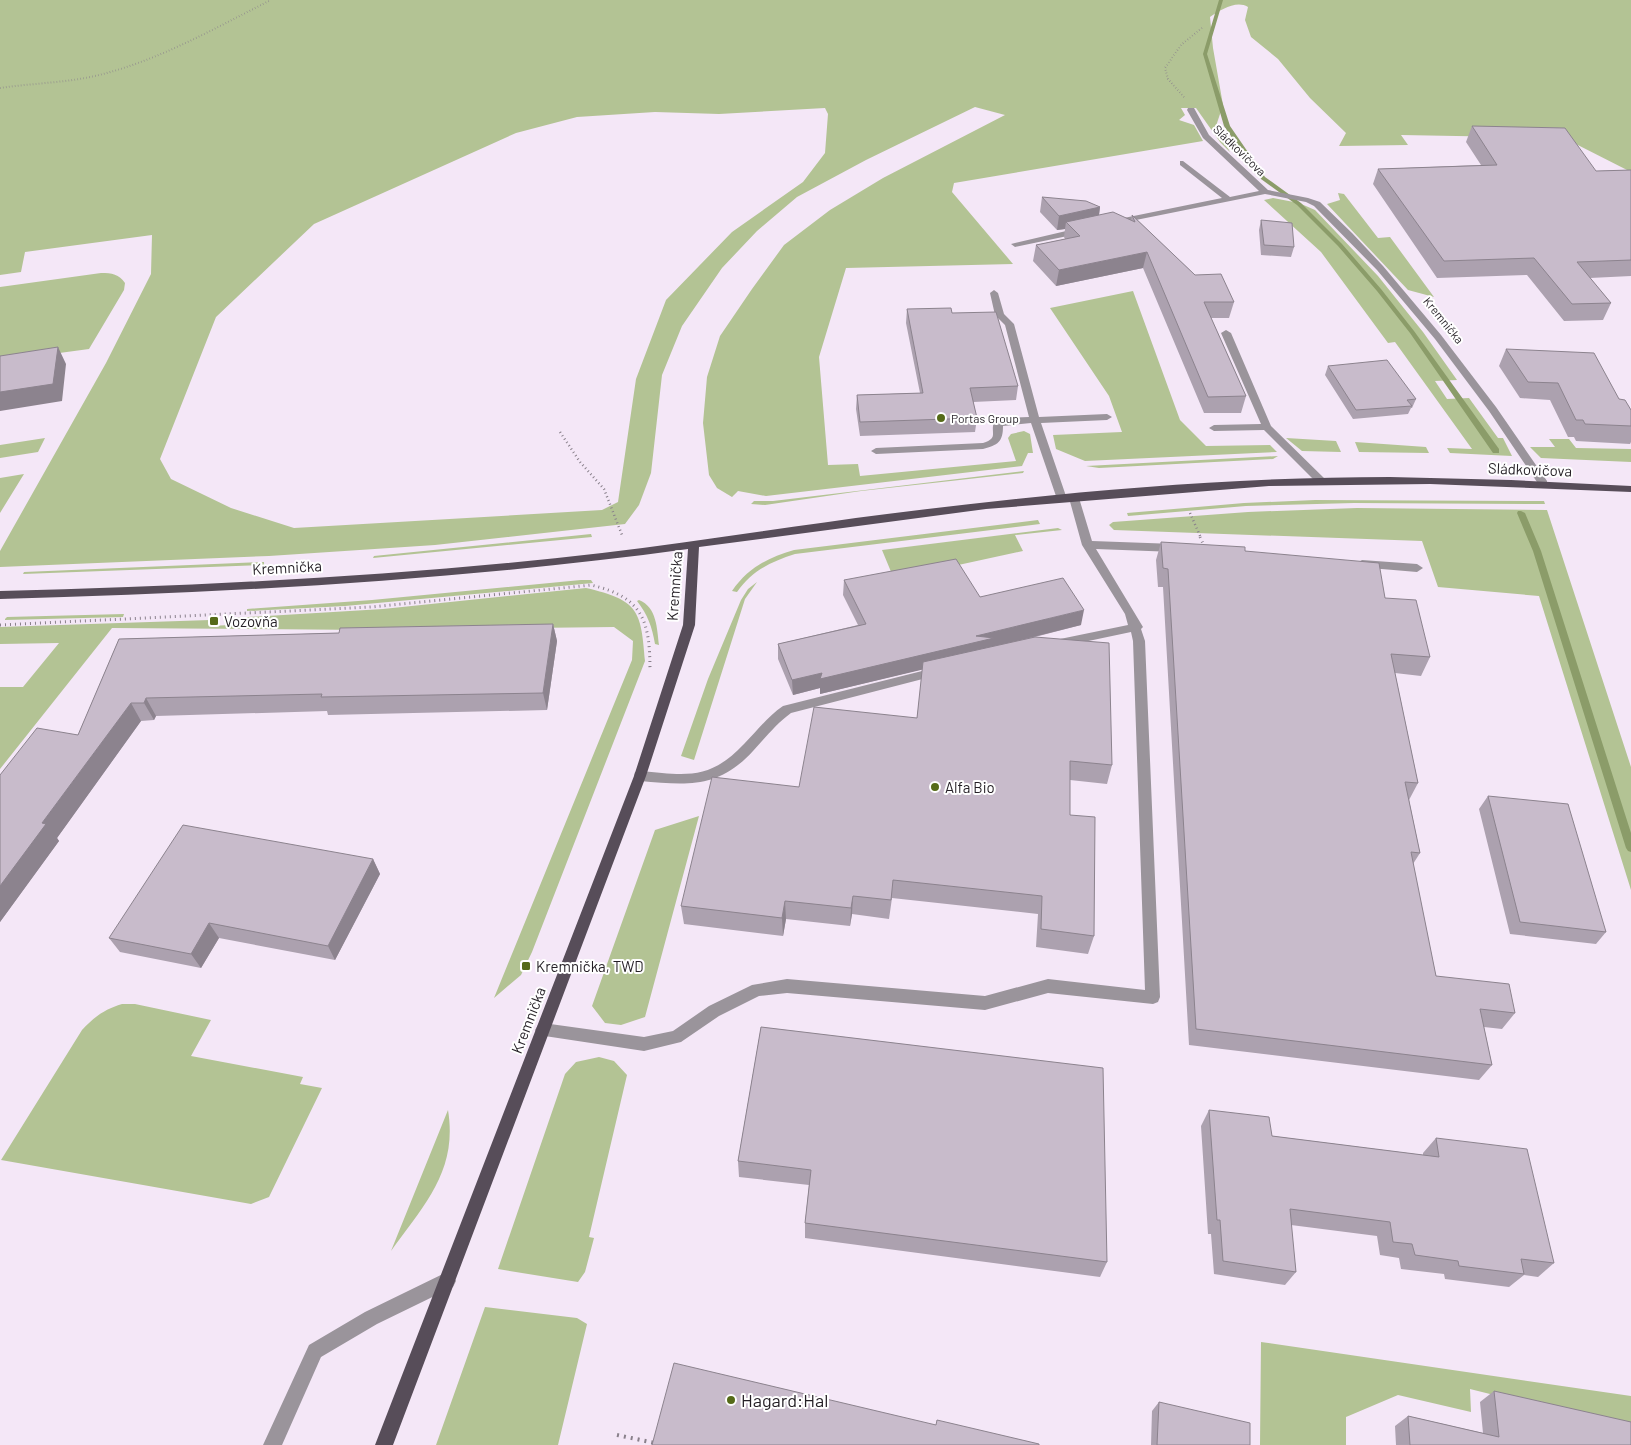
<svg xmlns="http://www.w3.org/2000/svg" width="1631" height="1445" font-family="Barlow,sans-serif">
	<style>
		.green { fill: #b3c394; fill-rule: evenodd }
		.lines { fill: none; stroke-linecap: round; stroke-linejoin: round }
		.stream { fill: #8b9c69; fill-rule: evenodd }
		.path-far3 { stroke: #89808b; stroke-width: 2; stroke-dasharray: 0.5 2.5; stroke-linecap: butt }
		.path-far2 { stroke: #89808b; stroke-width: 2.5; stroke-dasharray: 1 3; stroke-linecap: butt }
		.path-far1 { stroke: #89808b; stroke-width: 3; stroke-dasharray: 1 4; stroke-linecap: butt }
		.path { stroke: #89808b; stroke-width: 4; stroke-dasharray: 2 5; stroke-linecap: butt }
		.minor { fill: #9a949b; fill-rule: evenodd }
		.major { fill: #574d59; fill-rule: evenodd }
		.wall { fill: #aca1af }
		.shaded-wall { fill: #8c838e }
		.building { fill: #c8bbcb; stroke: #8c838e }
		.poi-dot { fill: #556a18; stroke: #fff; stroke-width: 2 }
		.labels { text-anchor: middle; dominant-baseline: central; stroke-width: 4; stroke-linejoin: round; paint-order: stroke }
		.far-street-label { font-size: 12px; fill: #241f25; stroke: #fff }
		.far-poi-label { font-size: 12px; fill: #241f25; stroke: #fff; text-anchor: start }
		.street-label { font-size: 15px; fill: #241f25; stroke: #fff }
		.poi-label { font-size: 15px; fill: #241f25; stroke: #fff; text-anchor: start }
		.near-poi-label { font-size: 18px; fill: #241f25; stroke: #fff; text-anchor: start }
	</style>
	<rect width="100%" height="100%" fill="#f4e7f7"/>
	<path class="green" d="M0 0H1631V172L1564 138 1401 135 1408 145 1339 146 1346 133 1310 98 1278 59 1251 37 1245 20 1248 7C1236 0 1221 10 1210 17L1213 48 1223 105 1216 126 1230 152 1220 142 1196 108H1181L1185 115 1179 120 1194 125 1203 141 954 183 952 192 1013 264 846 268 819 357 828 465 858 464 860 476 1016 461 1008 438 1011 434 1024 431 1030 434 1033 453H1028L1022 466 766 496 738 491 732 497 717 488 709 475 703 423 707 377 720 336 752 289 784 245 830 210 883 178 1005 115 975 107 866 160 797 197 757 231 722 268 682 326 662 375 651 473 639 505 625 524 435 545 269 556 0 567V551L106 363 151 274 152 235 25 252 21 272 0 275ZM825 108 828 114 825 153 803 182 732 232 666 300 636 379 618 502 602 510 294 528 231 508 171 479 160 459 216 317 314 224 516 133 577 117 655 112 719 114Z
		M1338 193 1344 194 1378 238 1390 237 1434 297 1408 290 1327 204 1340 200Z
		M1273 198 1299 203 1315 210 1378 276 1423 332 1457 380 1435 381 1447 399 1469 398 1498 438H1503L1512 456 1450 453 1447 448 1472 449 1395 342 1388 343 1321 252 1264 200Z
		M101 273C112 273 119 274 125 283L124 290 89 349 0 361V287Z
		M1133 291 1180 420 1206 446 1270 445 1277 452 1085 461 1056 449 1053 435 1122 432 1109 396 1050 308Z
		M45 438 38 452 0 458V445Z
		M1286 438 1336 441 1341 452 1302 451Z
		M1549 439H1569L1576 448 1631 449V462L1541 458 1530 447H1555Z
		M1355 442 1426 447 1429 453 1359 452Z
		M1278 456 1273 459 1099 468 1086 466Z
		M1024 471 1023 473 861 491 765 505 751 504 754 501H773Z
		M24 474 0 513V478Z
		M1315 500 1544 501 1545 504 1354 503 1246 506 1128 516 1127 513 1244 503Z
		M1357 508 1547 510 1631 767V890L1539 596 1438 587 1422 541 1114 530 1109 525 1113 522 1248 512Z
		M1038 520 1040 524 795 554C770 562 752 571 737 592L732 591C748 568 767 558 794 550Z
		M1058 528 1062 530 1015 535 1023 551 894 579 882 550Z
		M591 534 592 537 373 558 374 556Z
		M264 562V565L23 574 24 572Z
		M581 580H591L593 583 345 606 247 611V609L372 600Z
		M757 582 745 599 694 760 681 756 708 679 741 600 748 589Z
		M586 588C639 600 641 611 645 661L532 952 521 975 494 998 632 660 633 641 614 627 369 630 112 628 0 769V687H23L59 643 0 644V627L210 620 209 626 231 625 233 618 383 609Z
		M639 600C657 607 657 629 659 645L655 644C652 627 648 615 637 601Z
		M124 614 123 617 5 620V619L7 617Z
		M699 816 645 1017 621 1025 605 1023 592 1006 655 830Z
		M122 1004H135L211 1020 191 1056 303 1077 300 1084 322 1088 269 1197 251 1204 1 1160 82 1030C94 1017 105 1009 122 1004Z
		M599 1057 614 1061 627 1075 589 1237 594 1238 585 1272 578 1282 498 1269 565 1074 576 1062Z
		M448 1110C458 1171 424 1205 391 1251Z
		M485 1307 577 1318 587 1324 558 1445H436Z
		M1261 1342 1631 1396V1429L1470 1389 1471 1412 1398 1395 1346 1417V1445H1260Z"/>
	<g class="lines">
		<path class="stream" d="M1219 0H1223L1207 54 1230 126 1265 177 1301 203 1342 244 1381 289 1414 331 1499 449V453H1493L1410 333 1377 291 1338 246 1297 205 1261 179 1224 126 1203 54Z
			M1518 511H1521L1525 513 1541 551 1631 833V852L1628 851 1626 848 1533 551 1517 513Z"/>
		<path class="path-far3" d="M0 88C33 83 67 83 99 75 160 60 215 28 271 0
			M1184 97 1168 79 1165 68 1181 45 1203 27"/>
		<path class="path-far2" d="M560 432 580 462 604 489 622 535
			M1190 513 1201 538"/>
		<path class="path-far1" d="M1200 537 1205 548
			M0 625 371 607 591 585C643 597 650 621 650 671"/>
		<path class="path" d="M617 1435 655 1443"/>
		<path class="minor" d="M1188 108H1194L1209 135 1268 190 1308 198 1320 202 1352 233 1383 266 1441 335 1496 407 1547 481V485H1539L1489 411 1435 339 1377 270 1314 206 1306 202 1265 194 1111 225V221L1114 220 1222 198 1180 165V161H1183L1230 197 1259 191 1203 138 1187 110Z
			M1079 228 1083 231 1082 233 1015 247 1011 244Z
			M994 290 998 293 1004 314 1014 324 1039 417 1107 414 1112 417 1107 420 1041 423 1067 499 1066 501H1058L1057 499 1031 423 1003 426C1003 442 998 445 983 449L876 454 871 451 876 448 983 443C999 438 990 433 994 422L1007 418 1029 417 1005 325 995 315 990 293Z
			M1226 330 1231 333 1271 426 1325 479V483H1317L1264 430 1214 431 1209 428 1214 425 1261 424 1221 333Z
			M1074 495 1079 498 1092 541 1175 544 1181 548 1175 552 1096 549 1143 627 1141 629 1145 641 1160 997 1158 1002 1153 1004 1048 993 985 1010 787 993 759 996 719 1016 681 1042 644 1051 538 1035 535 1030 538 1025 543 1023 644 1037 673 1031 709 1006 752 985 787 979 985 996 1048 979 1145 990 1133 641 1131 632 1060 647 1054 643 1060 639 1128 625 1125 614 1082 545 1069 498Z
			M1362 560 1417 564 1423 568 1417 572 1358 567 1356 564Z
			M938 667 944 671 942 674 791 713C776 724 766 737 753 751 718 789 688 785 640 781L635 780 634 776 635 772 640 771C686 775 709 781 744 744 757 731 767 717 783 706Z
			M447 1272 453 1275 456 1281 453 1287 377 1324 321 1357 282 1445H263L309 1345 365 1312Z"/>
		<path class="major" d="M1390 477 1511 480 1631 486V492L1430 484 1269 486 986 509 699 547 695 625 646 776 393 1445H375L634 776 683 625 688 549C460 580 230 593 0 599V591C201 586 402 576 602 553 697 542 792 526 887 514 1052 493 1223 477 1390 477Z"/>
	</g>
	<path class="wall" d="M1472 126 1596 171 1631 170V276L1590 278 1611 303 1603 320 1564 321 1527 275 1437 278 1373 184 1378 169 1481 165 1466 142Z
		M1042 197 1100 207 1099 215 1131 220 1132 215 1195 275 1234 302 1229 318H1211L1246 396 1241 413H1204L1143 268 1056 286 1033 261 1036 245 1065 239 1064 237 1065 229 1057 230 1040 212Z
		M1261 220 1294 247 1291 257 1261 255 1259 230Z
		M907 309 1018 386 1016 400 973 402 977 418 975 432 860 436 856 409 857 395 920 393 906 323Z
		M1506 349 1619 399 1631 410V442L1630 444 1576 441 1574 437H1568L1550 400 1520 398 1499 366Z
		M1328 366 1416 399 1412 408H1411L1408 414 1353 419 1325 375Z
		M1161 542 1245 551 1385 598 1430 657 1421 676 1395 673 1418 783 1409 800 1420 853 1413 864 1436 976 1515 1013 1502 1029 1484 1027 1492 1065 1479 1080 1189 1045 1163 587H1158L1156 560Z
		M844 580 1081 625 1035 637 1112 765 1107 784 1070 780V815L1094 936 1088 954 1036 947 1038 914 892 898 889 919 852 914 850 926 786 919 783 936 684 924 681 906 799 787 917 718 923 669 820 694V688L793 695 778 659V644L858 625 843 595Z
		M553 624 557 641 547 710 328 715 327 711 156 716 154 720 141 721 57 838 59 841 0 922V775L78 735 119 639 339 633Z
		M1488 796 1606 932 1596 944 1510 934 1479 809Z
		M373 859 380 874 335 960 219 938 201 968 120 952 109 938Z
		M761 1027 1107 1262 1100 1277 805 1238V1223L809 1185 739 1177 738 1161Z
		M1209 1110 1272 1136 1423 1155V1153L1436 1138 1554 1263 1538 1277 1524 1275 1509 1287 1445 1279 1444 1274 1401 1269 1399 1258 1380 1255 1377 1236 1291 1225 1296 1272 1285 1285 1214 1274 1211 1234H1208L1201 1126Z
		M1494 1391 1631 1445H1396L1395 1426 1408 1416 1483 1433 1480 1402Z
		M1159 1402 1250 1445H1151L1152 1411Z"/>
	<path class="shaded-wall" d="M1100 207 1098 222H1066L1065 229 1057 230 1059 216Z
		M1147 252 1143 268 1056 286 1059 270Z
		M58 347 66 364 62 401 0 411V392Z
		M1084 610 1081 625 993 647 992 653 820 694V688L793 695 792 680Z
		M553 624 557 641 547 710 543 693Z
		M146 698 156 716 154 720 144 703Z
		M131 703 141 721 57 838 59 841 0 922V886L42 823Z
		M373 859 380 874 335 960 328 946Z
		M853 896 852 914 850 926 851 908Z
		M785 901 786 919 783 936 782 918Z
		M209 923 219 938 201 968 191 954Z"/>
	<path class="building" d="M1472 126 1565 128 1596 171 1631 170V260L1577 262 1611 303 1572 304 1534 258 1444 261 1378 169 1497 165Z
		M1042 197 1086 201 1100 207 1059 216Z
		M1113 212 1135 222 1132 215 1195 275 1221 274 1234 302H1204L1246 396 1208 397 1147 252 1059 270 1036 245 1080 236 1066 222Z
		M1261 220 1292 223 1294 247 1264 245Z
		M951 308 952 313 996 312 1018 386 970 388 977 418 860 422 857 395 923 393 907 309Z
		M58 347 53 384 0 392V356Z
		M1506 349 1594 353 1619 399 1625 400 1631 410V426L1585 424 1583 420H1576L1558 383 1528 382Z
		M1387 360 1416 399 1407 400 1412 406 1356 410 1328 366Z
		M1161 542 1245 547V551L1379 563 1385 598 1416 600 1430 657 1391 654 1418 783 1405 782 1420 853 1411 852 1436 976 1509 984 1515 1013 1480 1009 1492 1065 1196 1029 1168 569 1163 568Z
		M956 559 980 597 1063 578 1084 610 976 636 994 638 820 679 822 673 792 680 778 644 866 624 844 580Z
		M553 624 543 693 321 697 322 694 146 698 144 703H131L42 823 46 824 0 886V775L37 728 78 735 119 639 339 633 340 628Z
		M1035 637 1109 643 1112 765 1070 761V815L1095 817 1094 936 1041 929 1042 896 893 880 891 900 853 896 851 908 785 901 782 918 681 906 712 777 799 787 814 707 917 718 923 662Z
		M1488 796 1568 804 1606 932 1520 922Z
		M183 825 373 859 328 946 209 923 191 954 109 938Z
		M761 1027 1103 1068 1107 1262 805 1223 811 1170 738 1161Z
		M1209 1110 1269 1117 1272 1136 1439 1157 1436 1138 1527 1149 1554 1263 1521 1259 1524 1274 1459 1266 1458 1261 1415 1255 1412 1244 1393 1242 1390 1222 1290 1209 1296 1272 1223 1261 1220 1220H1217Z
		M674 1363 936 1425 937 1420 1039 1444V1445H652Z
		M1494 1391 1631 1422V1445H1410L1408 1416 1499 1437Z
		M1159 1402 1250 1423V1445H1157Z"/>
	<g class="poi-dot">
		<circle cx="941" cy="418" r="5"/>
		<rect x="209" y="616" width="10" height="10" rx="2.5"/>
		<circle cx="935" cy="787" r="5"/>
		<rect x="521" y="961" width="10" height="10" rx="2.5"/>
		<circle cx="731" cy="1400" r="5"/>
	</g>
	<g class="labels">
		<g class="far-street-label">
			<text transform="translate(1240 150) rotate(44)">Sládkovičova</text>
			<text transform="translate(1444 320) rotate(51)">Kremnička</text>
		</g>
		<g class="far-poi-label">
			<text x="951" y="418">Portas Group</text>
		</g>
		<g class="street-label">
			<text transform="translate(1530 469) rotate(2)">Sládkovičova</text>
			<text transform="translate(287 567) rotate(-3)">Kremnička</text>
			<text transform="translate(674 586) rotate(-86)">Kremnička</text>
			<text transform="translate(528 1020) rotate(-69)">Kremnička</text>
		</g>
		<g class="poi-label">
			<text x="224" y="621">Vozovňa</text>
			<text x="945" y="787">Alfa Bio</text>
			<text x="536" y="966">Kremnička, TWD</text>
		</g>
		<g class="near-poi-label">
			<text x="741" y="1400">Hagard:Hal</text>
		</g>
	</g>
</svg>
